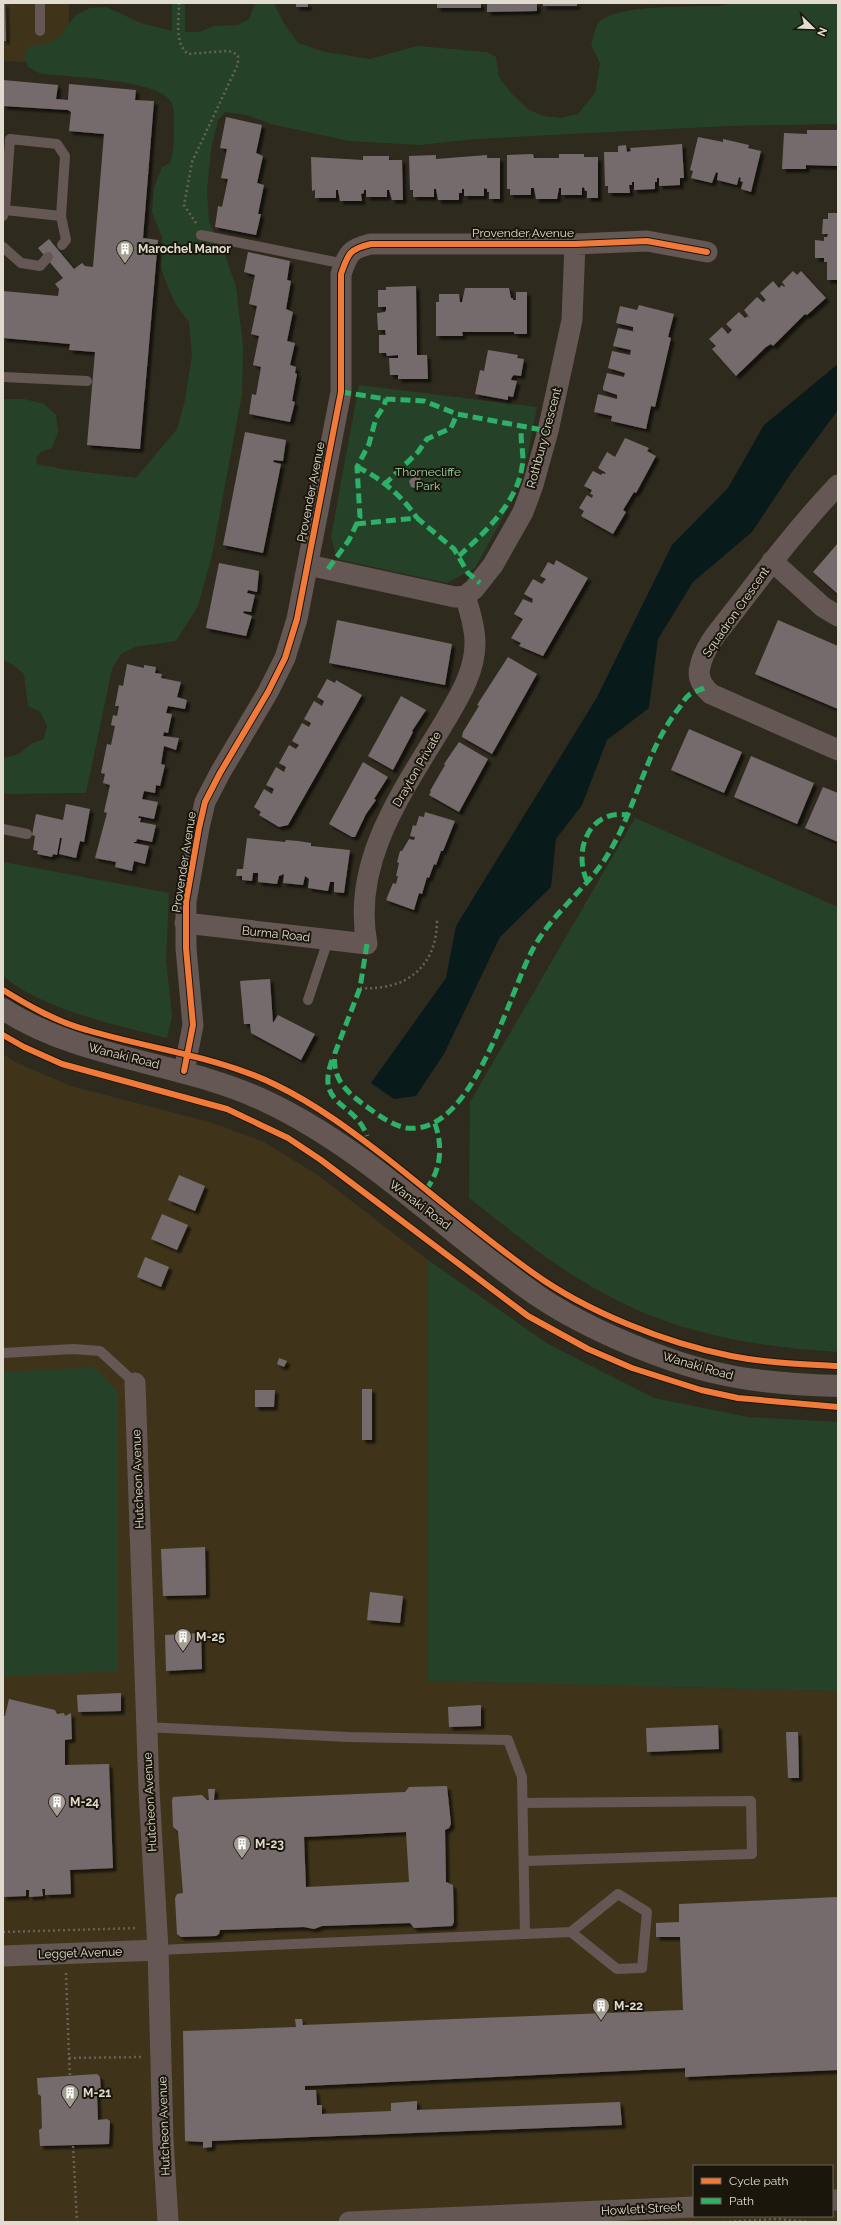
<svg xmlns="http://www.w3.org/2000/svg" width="841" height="2225" font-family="Raleway,sans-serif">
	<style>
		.built { fill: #3f341a; fill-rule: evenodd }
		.green { fill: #254228 }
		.water { fill: #081a1a }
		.building { fill: #756b6c; fill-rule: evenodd; filter: url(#shadow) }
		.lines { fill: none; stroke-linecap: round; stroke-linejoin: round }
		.path { stroke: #6a605c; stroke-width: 2.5; stroke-dasharray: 2 3; stroke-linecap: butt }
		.service { stroke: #655754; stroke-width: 10 }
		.minor { stroke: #655754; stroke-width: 21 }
		.tertiary { stroke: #655754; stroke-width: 22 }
		.quiet { stroke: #2db169; stroke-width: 5; stroke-dasharray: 10 5; stroke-linecap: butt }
		.cycleway-casing { stroke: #1a160c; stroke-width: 8 }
		.cycleway { stroke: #f17a3a; stroke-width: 6 }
		.labels { text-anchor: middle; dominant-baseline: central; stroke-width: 4; stroke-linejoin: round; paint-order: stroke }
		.street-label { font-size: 12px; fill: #e1dccf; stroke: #1a160c }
		.poi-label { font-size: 12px; font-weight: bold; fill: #e1dccf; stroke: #1a160c; text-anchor: start }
		.park-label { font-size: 12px; fill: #9ad8a4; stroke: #1a160c }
	</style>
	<defs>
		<filter id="shadow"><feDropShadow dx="3.5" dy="3.5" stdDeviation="1" flood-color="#0009"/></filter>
	</defs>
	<rect width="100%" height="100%" fill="#2f2a1e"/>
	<path class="built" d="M3 3H69L68 64 3 61Z
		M3 1054 17 1063 71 1086 213 1123 264 1142 319 1176 428 1260V1681L838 1691V2222H3ZM694 2166H832V2216H694Z"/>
	<path class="green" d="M172 3H185V32H200L214 26 238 25 249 19 255 3H274L283 22 298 43 325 52 370 59 417 46 487 52 496 57 499 77 511 93 529 110 544 116 560 118 578 114 595 93 600 63 591 45C593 39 595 27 599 22 618 4 692 7 719 6L733 3H838V124L727 126 475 139 420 145 349 141 271 124 247 115 225 112 218 120 211 149 207 190 209 222 223 250 236 286 243 346 242 394 212 555 198 606 176 641 135 647 121 654 112 669 86 793 3 794V758L19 754 31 744 44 739 47 726 40 712 28 706 24 674 13 665 3 660V399H24L44 404 56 415 58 432 52 448 41 452 36 458 37 464C45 467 52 465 60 469L136 478 177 429 185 400 192 355 189 322 176 305 167 285 161 267 162 237 152 212 154 188 162 167 170 163C174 152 174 141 174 129 174 122 175 109 171 102 157 78 68 78 39 73L28 67 24 55 29 46 46 44 59 37 76 15 90 8 106 7 141 23 172 31Z
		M359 385 537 407 528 453 513 498 502 519 475 568 447 583 337 559 331 537Z
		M635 818 838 907V1352C757 1347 677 1334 605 1294 556 1268 513 1232 469 1198L470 1102Z
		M3 862 169 893 166 960 172 1016 167 1038C117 1025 43 1010 3 976Z
		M428 1260 548 1344 654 1398 748 1417 838 1422V1691L428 1681Z
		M94 1367 118 1392V1671L3 1676V1372Z"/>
	<path class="water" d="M838 364V410L792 472 752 532 693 582 658 639 649 708 607 740 582 805 556 839 551 887 500 937 444 1054 416 1096 394 1099 371 1083 446 978 456 926 596 699 672 545 728 488 764 425Z"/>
	<path class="building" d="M3 3H5L6 41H3Z
		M296 3H308V7H296Z
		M437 3H481V8H437Z
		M487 3H537V11L487 12Z
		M543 3H577V6H543Z
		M3 80 58 85 56 99 68 100 69 84 136 90 135 100 154 101 143 238 158 240 140 449 87 445 95 352 69 350 70 344 3 338V291L58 296 59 289 55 284 63 278 38 248 49 239 74 269 82 263 85 266 93 267 104 134 69 131 71 112 68 110 3 106Z
		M226 117 262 125 256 153 263 156 257 183 264 185 258 214H261L256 235 215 227 218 206 222 207 228 179 221 178 227 149 220 148Z
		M807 130H838V166L806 165V169H782L784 133 807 134Z
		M698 137 723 142V139L749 145 748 148 761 151 751 192 741 189 743 182 740 181 741 178 739 177 737 185 717 180 718 173 716 172 712 183 691 178 693 171 690 170Z
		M682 144 684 178H680V185L659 186V178H657V182H655V189L634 190V182H632V185H629L630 193H608V186H605L604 152H618V146L626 145 627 152 631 151 630 148Z
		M533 154 534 158H559V154H584V157H598V198H587V191H585L584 187 582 188V195H561V188H559L557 199H536L534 188H531V195H510V189H507V155Z
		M436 155V159L487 155V158H500V199H489V192H487V189L484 188V196H464V189H462V193H459V200H438L436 189H434V197H413V190H410L409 156Z
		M363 156H389V160H402L403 200H392L389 190H387V197H366V190H364V193L361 194 362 201H340L338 190H336V198H315V190L312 191 311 157 363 160Z
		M828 213H838V280H827V262H824V258H815V240L824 241V237H827L828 234H822L823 219H828Z
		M248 252 290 261 287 280 291 281 286 309 293 312 287 341 295 343 290 365 296 367 295 373 297 374 292 401 295 402 290 422 249 414 252 394 256 395 261 367 253 365 259 336 251 334 257 306 249 304 255 275 244 272Z
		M793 271 797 275 801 271 826 298 807 315 805 314 773 346 771 344 766 347 736 376 712 349 716 346 709 339 722 327 728 334 732 330 726 324 739 312 745 318 748 316 750 318 744 310 757 297 765 304 763 302 766 300 760 293 773 281 779 288 782 285 784 287 785 286 782 282Z
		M416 286 417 355H427L428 379H398V375H390L389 358H398V355L387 356 386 353H379V335H386L385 330H378L377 313 385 312 386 310V307H378V290H386V287Z
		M465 288H509L511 298H513V300H516V292H527V334H514V332H462L463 336H436V302H439V294H459L460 302H462Z
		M639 305 674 314 668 337 671 338 655 407 651 406 646 429 611 421 612 416 594 412 598 394 617 399V395L620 396 603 390V387L607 373 624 377 625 373 608 368 612 351 630 355 631 350 613 346 618 328 636 332 633 331V327L616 323 620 306 637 310Z
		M488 350 518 355 517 358 524 359 521 376 514 375 512 377 511 380 517 381 513 397 508 396V400L475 394 480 370 484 371Z
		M245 432 286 440 283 461 274 460 273 462 281 464 263 553 223 545Z
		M625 438 649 448 647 451 656 456 636 493 634 492 623 510 626 512 613 534 581 516 584 511 579 508 587 495 592 498 593 495 590 494 592 490 584 486 591 474 593 471 601 475 603 473 605 474 606 473 598 468 607 452 615 457Z
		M414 476 420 477 422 485 418 489 411 487 409 481Z
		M838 543V594L813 572Z
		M556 560 588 578 543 656 519 646 521 643 511 638 523 619 514 614 523 599 532 603 533 599 524 594 533 579 542 584 546 579 540 576 548 562 554 565Z
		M219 563 259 571 257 592 248 590 247 593 255 595 251 612 244 611 243 613 252 616 246 636 206 628Z
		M337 620 452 644 445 685 329 663Z
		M778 620 838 646V709L755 674Z
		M508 657 537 674 492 754 462 737 463 732 479 706 477 705Z
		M127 664 144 668V665L156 667 155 673 162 674 161 678 181 682 177 697 187 700 185 709 168 706 166 713 172 714 168 733 164 732 163 736 179 738 176 750 164 746 161 764 165 765 160 786 156 785 155 793 144 791 142 799 158 802 154 819 139 816 138 818H141L140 822 156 825 152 842 137 839 136 842H134V843L149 846 145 864 134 861 132 871 115 867 116 862 95 858 107 813 104 812 110 785 103 783 105 774 101 773 107 744 111 745 115 726 111 725 113 715 117 716 119 706H115L119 685 123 686Z
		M327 679 335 683 336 680 362 695 288 825 279 827 259 815 261 812 254 807 264 789 272 794 273 791 274 789 266 785 276 767 284 772 286 767 279 763 289 745 296 749 299 745 292 741 302 723 309 727 311 723 304 719 314 701 322 706 324 701 317 697Z
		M401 696 426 710 412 731 413 732 393 770 368 756Z
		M689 729 742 752 724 793 671 770Z
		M459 742 488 759 459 812 429 795 431 792 430 791 445 765 444 764Z
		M751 756 814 783 797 824 734 797Z
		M363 762 388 777 374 799 376 800 366 814 355 837H352L329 824Z
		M823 787 838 793V842L805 828Z
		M66 804 90 809 84 842 80 841 76 858 59 854 62 838H60L57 855 53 854 52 857 37 854 38 851 33 850 35 836 32 835 36 814 63 820Z
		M425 812 455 821 443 851H441L436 865 434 864 429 878 427 877 422 894 419 893 414 910 386 900 393 883 396 884 398 876H396L399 863 397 862 400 851H402L409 839 414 840 415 837 410 836 413 825 416 826 419 816 424 817Z
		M247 838 285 842 286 840 298 841 311 843V846L350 850 344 893 334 892V882H330L328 891 308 888 309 879 305 876 303 885 283 883 284 874 279 876 277 884 258 882V873H253L252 881 242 880V876H236L237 869H243Z
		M270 979 273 1023 278 1015 315 1034 301 1060 251 1033 250 1024H244L240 981Z
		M179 1175 205 1186 195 1211 168 1200Z
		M162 1214 188 1225 177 1250 151 1239Z
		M145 1257 169 1267 161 1287 137 1277Z
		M279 1358 287 1361 284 1367 277 1364Z
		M362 1389H372V1440H362Z
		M255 1390H275L274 1407H255Z
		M205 1547 206 1595 163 1596 161 1549Z
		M370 1592 403 1596 400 1623 367 1620Z
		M201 1633 202 1669 166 1671 165 1635Z
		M121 1693V1711L78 1712 77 1695Z
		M9 1699 55 1710 57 1714 64 1713 65 1716 71 1713 72 1739 65 1740V1765L109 1764 113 1868 70 1870 71 1894 45 1895V1889H42L43 1896 29 1897V1890H26V1896L3 1897V1716H5Z
		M481 1705V1726L449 1727 448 1707Z
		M718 1725 719 1749 647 1752 646 1728Z
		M786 1732H798L799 1778H788Z
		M447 1786 451 1824 449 1828 445 1830 446 1882 453 1885 454 1922 452 1926 414 1928 410 1923 322 1926 314 1929 304 1927 220 1930 219 1934 216 1936 181 1937 177 1934 175 1898 177 1894 183 1893 178 1831 173 1827 172 1800 173 1797 202 1795 207 1800H209L208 1789H215L214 1800 405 1792 409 1787ZM406 1832 409 1882 306 1887 304 1837Z
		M838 1897V2070L685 2077V2068L305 2086V2090H316L317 2105H322V2114L391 2111V2103L417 2101V2110L620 2102 622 2125 234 2140 212 2141V2147L203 2148V2142L185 2141 183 2031 296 2027 295 2019H302L303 2025 683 2010 680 1937H656V1923L679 1922V1904Z
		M97 2074 100 2077 101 2092 97 2095 98 2120 107 2119 110 2121 109 2144 40 2146 39 2130 42 2128 41 2096 38 2094 37 2078Z"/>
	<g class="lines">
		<path class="path" d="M179 3C179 19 174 43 188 54L227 51 233 52 238 56V64L192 162 184 205 196 223
			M360 988C406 991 437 967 437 920
			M3 1932 138 1928
			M66 1973 69 2058 141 2057
			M69 2058 70 2076
			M73 2146 77 2222
			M724 2222 777 2219 810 2222"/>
		<path class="service" d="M40 31V3
			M5 210 10 139 57 144 65 156 61 216
			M3 216 5 210 61 216 66 240 62 245
			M201 235 345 264
			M3 247 21 263 40 266 48 257
			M3 377 87 381
			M3 829 27 834
			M308 1000 328 940
			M3 1353 73 1349 100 1351 135 1383
			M146 1727 348 1737 508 1740 522 1777 525 1933
			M523 1803 751 1801 752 1854 524 1861
			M158 1950 571 1932 618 1894 647 1912 642 1968 617 1969 571 1932"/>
		<path class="minor" d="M838 485C800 525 768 567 735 610 722 627 704 646 700 667 697 678 703 687 711 694L838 750
			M772 561 823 607 838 616
			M308 565 455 597 465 596 474 589 493 565 523 512 533 485 548 431 572 320 575 244
			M185 923 367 944C351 860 404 790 445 721 459 697 475 672 475 643 475 627 470 611 465 596
			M184 1071 193 1025 186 948V902L199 828 205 802 220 773 268 692 285 658 297 619 341 392V274C348 254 349 249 371 244H575L647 241 707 252
			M135 1383 149 1789 158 1950 163 2139 168 2222
			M3 1956 158 1950
			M832 2200H838
			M349 2222 694 2207"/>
		<path class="tertiary" d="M3 1009C82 1060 179 1061 263 1100 367 1148 447 1234 541 1298 589 1330 670 1364 726 1375 763 1383 801 1385 838 1386"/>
		<path class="quiet" d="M341 392 386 399 424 401 457 414 548 431
			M357 467C381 478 402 496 417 518
			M384 485 418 452 427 439 451 428 457 414
			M356 524 417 518 454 549 468 573 480 583
			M459 556C484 533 517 503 522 467 525 454 519 440 522 427
			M328 569 349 540 360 517 357 467 369 444 376 418 384 406 386 399
			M587 881C573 850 589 809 628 815
			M367 944 360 988 335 1053C331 1083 352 1096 374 1112 384 1119 395 1126 407 1128 474 1136 509 991 534 947 554 911 590 886 610 851 637 805 646 750 679 708 682 704 685 698 689 695 693 692 700 690 704 688
			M332 1060C315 1107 355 1101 367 1136
			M426 1190C442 1168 443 1145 434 1121"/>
		<defs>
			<path id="cycleway" d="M3 990C29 1006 57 1022 87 1030 150 1049 217 1056 276 1085 317 1105 353 1132 389 1160 437 1198 484 1238 533 1273 587 1312 666 1343 731 1356 766 1363 802 1364 838 1366
				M3 1035 24 1047 62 1064 227 1109 288 1138 321 1160 528 1316 588 1349 632 1368 701 1390 738 1398 838 1407
				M184 1071 193 1025 186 948V902L199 828 205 802 220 773 268 692 285 658 297 619 341 392V274C348 254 349 249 371 244H575L647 241 707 252"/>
		</defs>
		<use href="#cycleway" class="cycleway-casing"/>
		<use href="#cycleway" class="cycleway"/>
	</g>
	<defs>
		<symbol id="building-pin" viewBox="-11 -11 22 30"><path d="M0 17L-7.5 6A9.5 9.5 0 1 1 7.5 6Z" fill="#a39e91" stroke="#1a160c"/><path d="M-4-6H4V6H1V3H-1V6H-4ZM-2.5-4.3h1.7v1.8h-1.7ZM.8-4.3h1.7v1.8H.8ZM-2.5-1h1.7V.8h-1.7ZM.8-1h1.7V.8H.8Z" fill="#fff"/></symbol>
	</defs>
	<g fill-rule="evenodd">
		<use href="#building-pin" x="115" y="239" width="20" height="27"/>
		<use href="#building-pin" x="173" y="1627" width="20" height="27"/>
		<use href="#building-pin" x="47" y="1792" width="20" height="27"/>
		<use href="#building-pin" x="232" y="1834" width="20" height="27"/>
		<use href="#building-pin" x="591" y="1996" width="20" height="27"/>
		<use href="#building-pin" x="60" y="2083" width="20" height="27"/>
	</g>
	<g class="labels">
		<g class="street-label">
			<text x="523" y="233">Provender Avenue</text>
			<text transform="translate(544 438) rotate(-75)">Rothbury Crescent</text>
			<text transform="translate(311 492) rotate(-79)">Provender Avenue</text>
			<text transform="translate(736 612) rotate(-55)">Squadron Crescent</text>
			<text transform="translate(417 769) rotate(-60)">Drayton Private</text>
			<text transform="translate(184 862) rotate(-81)">Provender Avenue</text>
			<text transform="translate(276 934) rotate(6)">Burma Road</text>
			<text transform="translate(124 1056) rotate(14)">Wanaki Road</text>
			<text transform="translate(420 1205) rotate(37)">Wanaki Road</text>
			<text transform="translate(698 1366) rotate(16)">Wanaki Road</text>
			<text transform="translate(138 1479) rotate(-92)">Hutcheon Avenue</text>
			<text transform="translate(150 1802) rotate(-93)">Hutcheon Avenue</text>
			<text transform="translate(80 1953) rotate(-2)">Legget Avenue</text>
			<text transform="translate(164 2126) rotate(-92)">Hutcheon Avenue</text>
			<text transform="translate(641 2209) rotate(-3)">Howlett Street</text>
		</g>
		<g class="poi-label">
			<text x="138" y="249">Marochel Manor</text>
			<text x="196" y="1637">M-25</text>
			<text x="70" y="1802">M-24</text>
			<text x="255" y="1844">M-23</text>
			<text x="614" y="2006">M-22</text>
			<text x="83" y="2093">M-21</text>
		</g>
		<g class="park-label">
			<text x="428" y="472">Thornecliffe<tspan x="428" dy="14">Park</tspan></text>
		</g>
	</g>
	<rect width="841" height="2225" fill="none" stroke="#e1dccf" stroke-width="8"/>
	<rect x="693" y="2165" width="140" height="52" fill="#1a160c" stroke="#6a655a"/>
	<rect x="701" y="2178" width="20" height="6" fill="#f17a3a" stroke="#6a655a"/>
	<text x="729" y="2185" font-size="12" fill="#e1dccf">Cycle path</text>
	<rect x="701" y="2198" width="20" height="6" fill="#2db169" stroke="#6a655a"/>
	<text x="729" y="2205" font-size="12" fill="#e1dccf">Path</text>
	<g transform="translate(813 28) rotate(113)" stroke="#1a160c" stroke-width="3" paint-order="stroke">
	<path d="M0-3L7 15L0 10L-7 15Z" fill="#e1dccf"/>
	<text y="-6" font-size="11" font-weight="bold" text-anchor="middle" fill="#e1dccf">N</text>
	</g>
</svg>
